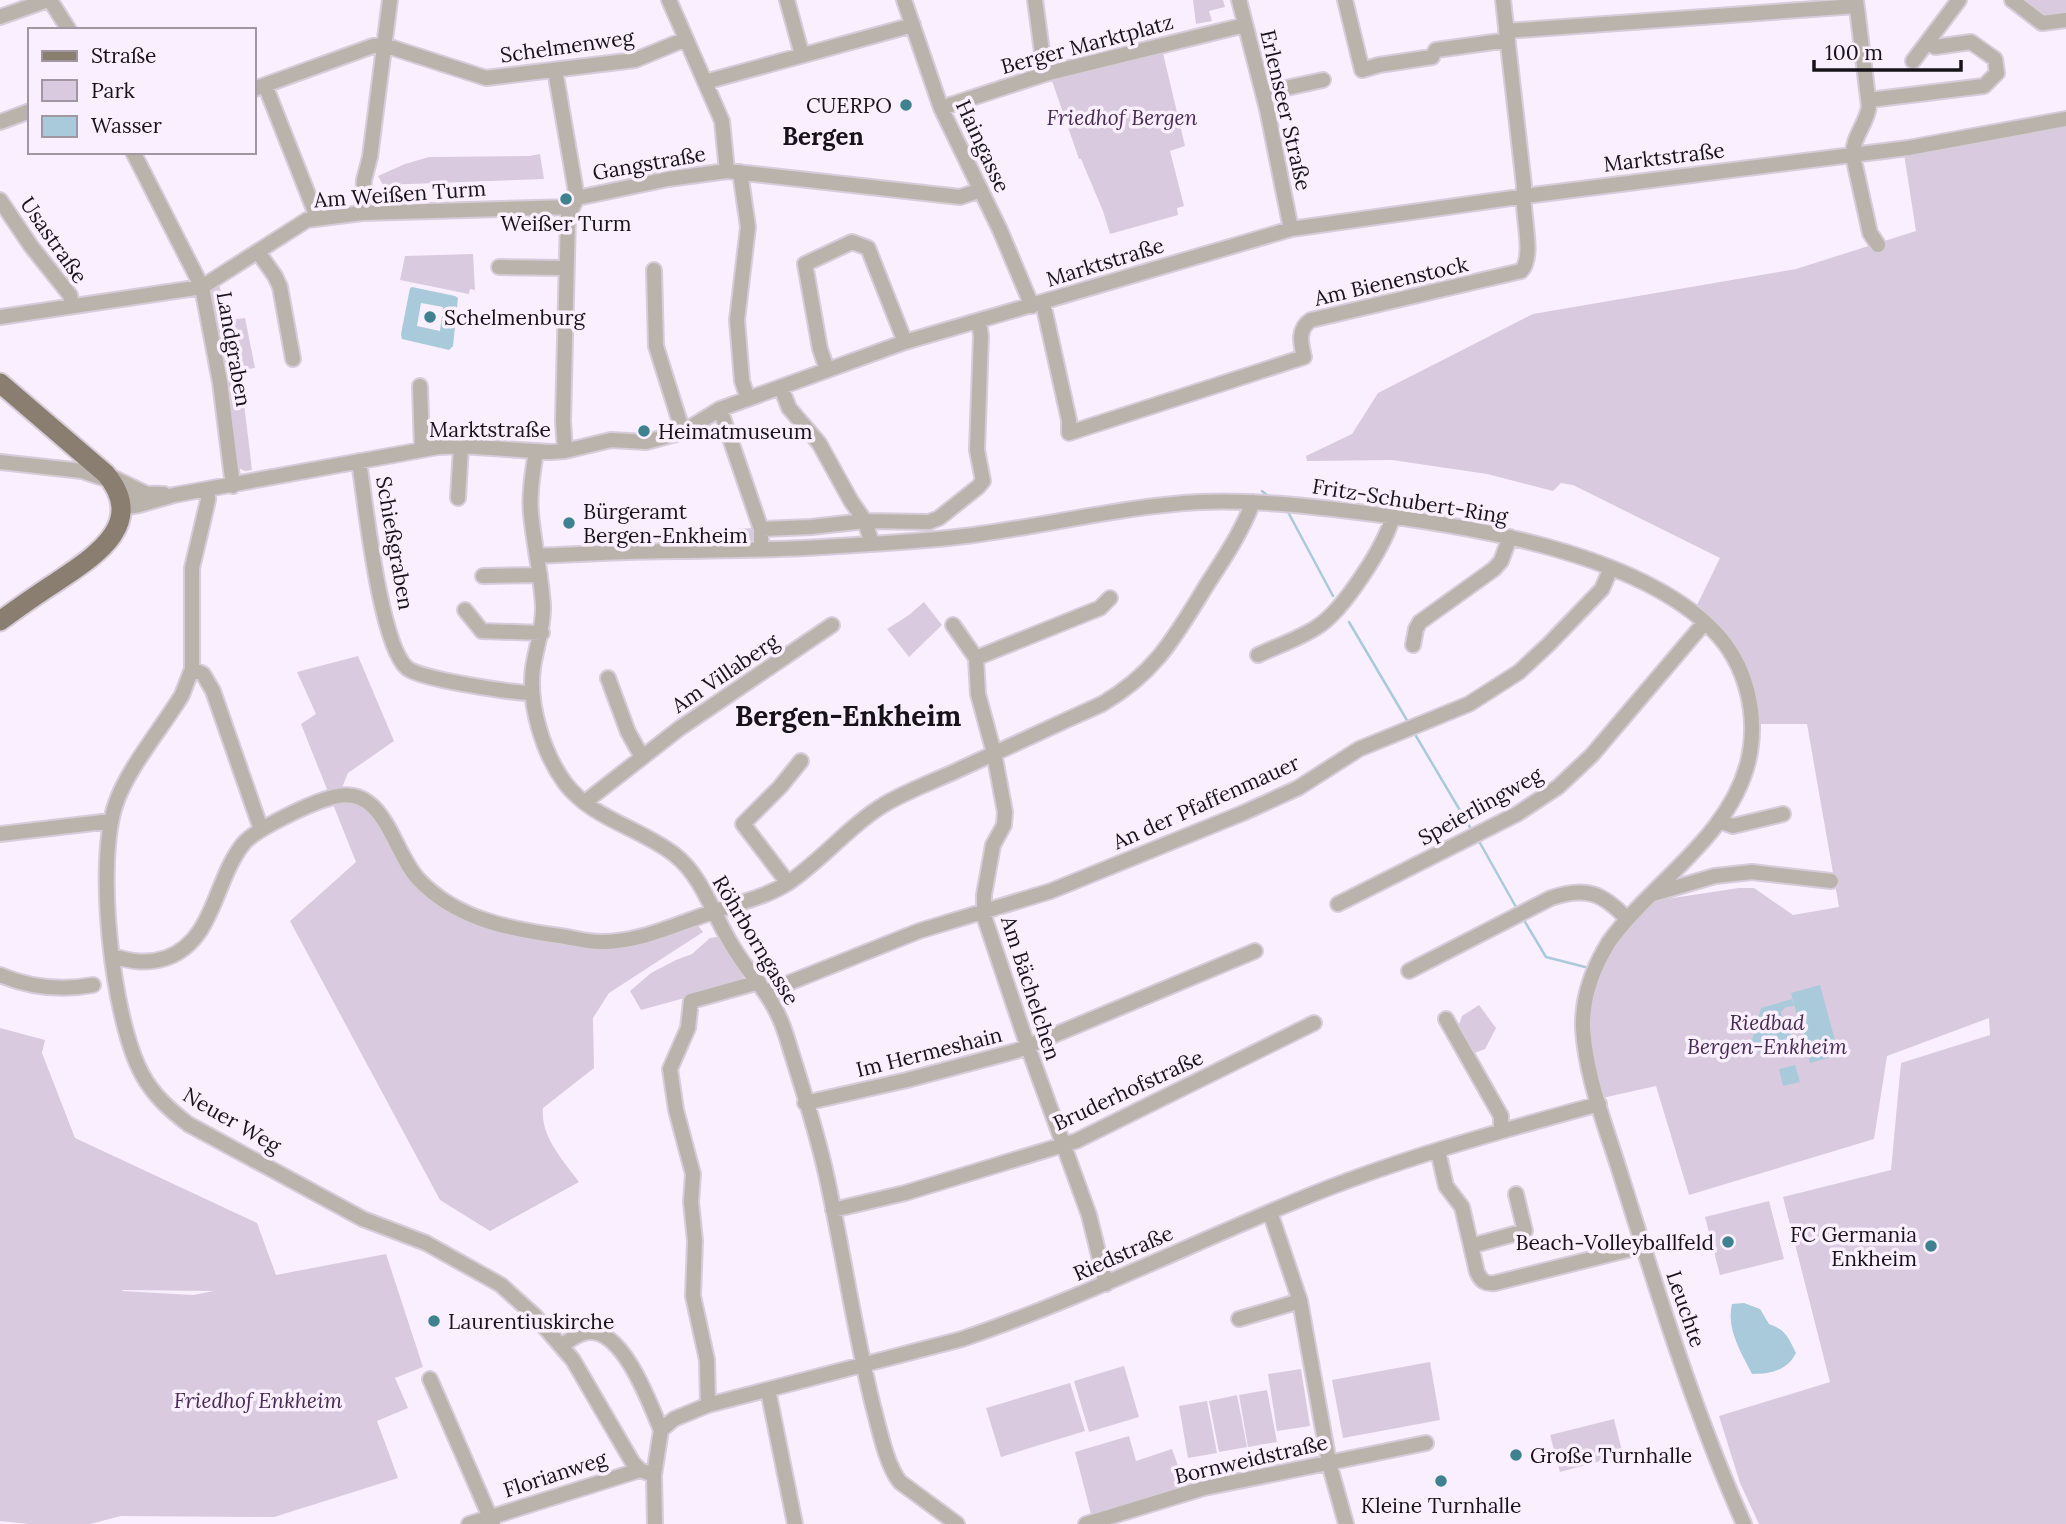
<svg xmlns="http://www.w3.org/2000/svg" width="2066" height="1524" font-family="Lora,serif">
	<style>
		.green { fill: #d9cadf; fill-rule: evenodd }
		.water { fill: #a9cadb; fill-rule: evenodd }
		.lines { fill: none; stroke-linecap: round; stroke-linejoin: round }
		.stream { stroke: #a9cadb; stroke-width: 2.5 }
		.minor-casing { stroke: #d6ccda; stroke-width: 18 }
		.major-casing { stroke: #d6ccda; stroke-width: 23 }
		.minor { stroke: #bab3ab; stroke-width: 14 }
		.major { stroke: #897e6f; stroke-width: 19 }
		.poi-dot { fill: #3e8290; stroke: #faefff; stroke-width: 2.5 }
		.labels { text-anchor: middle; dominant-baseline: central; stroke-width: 7; stroke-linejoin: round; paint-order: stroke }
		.street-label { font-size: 21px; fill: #18131a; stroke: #faefff }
		.poi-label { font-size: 21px; fill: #18131a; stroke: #faefff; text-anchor: start }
		.park-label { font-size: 21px; font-style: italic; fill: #472c52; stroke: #faefff }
		.quarter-label { font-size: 24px; font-weight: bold; fill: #18131a; stroke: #faefff }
		.district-label { font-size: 28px; font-weight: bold; fill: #18131a; stroke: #faefff }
	</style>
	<rect width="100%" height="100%" fill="#faefff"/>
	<path class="green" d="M1193 0H1223L1225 7 1209 11 1212 21 1196 24Z
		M2022 0H2066V12L2044 16Z
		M1162 49 1185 146 1170 151 1184 206 1177 208 1178 215 1110 234 1103 211 1081 159H1079L1051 78Z
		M2066 122V1524H1759L1740 1483 1719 1416 1830 1382 1783 1197 1891 1170 1901 1063 1990 1035 1989 1018 1887 1056 1874 1139 1689 1195 1656 1086 1602 1098 1592 1046V1009L1596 980 1611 953 1632 922 1653 901 1739 888H1754L1793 915 1839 907 1807 724H1757C1744 667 1745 644 1697 605L1720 558 1573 485 1561 483 1553 491 1487 474 1392 460 1307 461 1306 456 1352 434 1378 393 1533 314 1796 269 1916 231 1904 154Z
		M540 154 544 179 383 185 378 176 405 164 429 157 529 156Z
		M473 254 475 290 470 289 469 294 400 280 405 256Z
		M219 284 228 320 245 318 255 368 240 370 252 470 245 471 234 466 208 289Z
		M756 528 757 541 752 542 751 545 693 546 689 531Z
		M924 602 942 625 909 657 887 629 909 615Z
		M358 656 394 741 348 773 337 800H348L363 806 375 819 405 876 434 900 597 945 696 923 703 932 609 993 593 1018 594 1068 543 1108C540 1136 563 1160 579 1182L490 1231 440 1200 290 921 356 862 301 724 316 714 297 672Z
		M717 937 722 939 743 973 742 980 736 984 641 1010 630 991 651 973 676 960 692 954 710 938Z
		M1479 1005 1496 1028 1485 1049 1472 1054 1458 1027 1462 1016Z
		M0 1028 45 1040 42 1053 75 1138 257 1223 276 1275 386 1254 423 1367 395 1378 408 1408 377 1421 398 1478 274 1517 121 1516 90 1524H29L0 1521ZM122 1291 123 1290 214 1291 193 1295Z
		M1769 1201 1784 1259 1720 1275 1705 1217Z
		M1430 1362 1440 1420 1343 1438 1332 1380Z
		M1124 1366 1139 1417 1089 1432 1074 1381Z
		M1301 1369 1310 1426 1277 1431 1268 1374Z
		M1070 1383 1085 1431 1001 1457 986 1408Z
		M1267 1390 1277 1442 1248 1447 1239 1395Z
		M1237 1395 1247 1447 1219 1452 1209 1401Z
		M1207 1401 1217 1453 1188 1458 1179 1406Z
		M1614 1419 1623 1455 1560 1472 1550 1435Z
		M1129 1436 1136 1461 1172 1449 1186 1488 1092 1518 1075 1452Z"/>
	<path class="water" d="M412 287 455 296 458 298 453 346 449 350 402 339 401 334 410 288ZM421 303 443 307 440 331 417 326Z
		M1820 985 1839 1055 1810 1063 1791 993Z
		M1792 999 1794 1006 1786 1007 1781 1012 1783 1022 1789 1026 1793 1050 1764 1057 1751 1044 1761 1008Z
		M1795 1065 1800 1082 1783 1086 1779 1069Z
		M1744 1303 1760 1309 1769 1324C1786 1330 1788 1337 1796 1353 1787 1371 1770 1374 1752 1374 1741 1352 1726 1329 1732 1304Z"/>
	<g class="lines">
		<path class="stream" d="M1262 491 1268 496
			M1288 512 1333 596
			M1349 622 1408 722
			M1416 736 1471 829
			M1480 843 1516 907
			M1525 922 1546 957 1585 967"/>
		<defs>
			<path id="minor" d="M50 0 69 30
				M669 0 722 121 727 171
				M787 0 802 55
				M904 0 941 108 1000 230 1032 306
				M1035 0 1045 74
				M1239 0 1267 109 1291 229
				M1345 0 1362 70 1379 65 1432 57 1436 50 1508 40
				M1856 0 1869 106C1867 124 1852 137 1853 156L1870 233 1878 245
				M2012 0 2042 23 2066 20
				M0 17 48 0
				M1506 31 1856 6
				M1913 61 1959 0
				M555 70 577 198
				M705 82 913 25
				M265 85 317 217
				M254 89 373 46 384 45 486 78 635 60 686 39
				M1263 93 1323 80
				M1869 100 1984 86 1997 73 1995 59 1971 42 1935 47 1928 42
				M941 108 1045 74 1245 25
				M0 122 30 111
				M133 152 202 287 220 382 233 486
				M740 172 748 227 737 320 742 381 748 399
				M0 200 31 246 70 295 72 306
				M362 213 364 180 370 157 390 0
				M258 252 275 276 280 287 293 359
				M499 267 566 268
				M654 270 656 346 683 432
				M1043 303 1069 420V433L1304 357C1301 344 1297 329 1311 320L1521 271C1536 256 1520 209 1524 186L1503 0
				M0 317 202 287 307 220 362 213 571 207
				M827 369 820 349 805 264 852 242 868 248 905 342
				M420 386 422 449
				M781 387 789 408 819 443 851 501 865 521 872 544
				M720 409 761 529V549
				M536 451C533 472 529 493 531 514 534 545 541 575 543 605 544 628 536 646 533 668 528 704 543 753 565 783 592 819 641 828 675 855 703 877 714 917 733 947 753 980 774 996 786 1035 800 1081 816 1128 826 1174 843 1251 854 1329 873 1406 879 1427 886 1465 900 1482L957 1524
				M565 451 563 421 568 216 577 198 668 179 727 171 960 197 981 190
				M359 461C365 501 380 645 407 668 419 679 513 693 532 693
				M0 462 82 471 109 480
				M106 474 145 493
				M208 490V500L192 568V669L182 695C162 728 128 768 116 803 95 862 112 1019 142 1074 153 1095 170 1110 188 1124L363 1219 426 1243 501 1285 535 1316 573 1360 633 1463 640 1470
				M458 498 461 446
				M121 508 139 505 174 495 438 447 461 446 550 452 565 451 611 440 646 442 683 432 720 409 905 342 1291 229 1533 195 1908 148 2066 119
				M121 508C132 493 146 493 164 494
				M761 529 811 527 865 521 929 522 939 518 978 487 983 481 977 450 981 336 979 322
				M537 556C585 554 632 551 680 551 733 550 786 550 838 546 885 543 934 541 980 534 1054 524 1125 506 1200 502 1250 500 1300 505 1350 511 1458 524 1634 550 1713 630 1747 664 1759 716 1748 762 1729 838 1652 882 1609 942 1593 968 1582 996 1583 1028 1586 1080 1608 1132 1623 1182 1659 1297 1695 1414 1744 1524
				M483 576 540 575
				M465 610 482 631 542 633
				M953 625 976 658 978 694 994 753 1005 812 1004 825 993 845 984 895V916L1028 1047 1089 1215 1106 1284
				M1413 645 1416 629 1420 622 1494 569 1501 561 1510 537
				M1258 655C1277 646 1299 639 1317 627 1343 611 1385 546 1393 516
				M976 658 1100 608 1110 598
				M192 669 203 674 213 691 261 829
				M608 678 628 732 642 757
				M585 802 680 728 832 625
				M1719 821 1733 826 1783 814
				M0 834 111 821
				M788 883 743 824 780 787 801 761
				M1653 894 1715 876 1752 872 1831 881
				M1338 904 1517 814 1558 787 1592 755 1705 622
				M113 956C132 962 147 964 166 958 215 941 214 879 244 843 257 828 313 802 333 797 385 783 392 852 419 880 456 919 509 929 560 936 574 938 588 942 601 942 642 942 678 923 716 911 740 902 766 897 788 883 822 860 850 825 885 804 907 791 932 782 956 771 1004 749 1053 726 1102 704 1157 672 1176 635 1208 583 1225 557 1242 531 1253 502
				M1409 971 1551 898C1586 886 1603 893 1627 919
				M0 975C31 988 60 991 93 985
				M766 992 919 931 1051 891 1243 813 1298 788 1359 749 1469 704 1519 672 1549 644 1602 589 1611 568
				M1446 1019 1501 1116V1130
				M805 1103 907 1080 1016 1051 1255 951
				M1438 1151 1446 1186 1462 1207 1477 1272C1481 1281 1485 1284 1495 1283L1643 1246
				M833 1210 905 1193 1076 1141 1314 1023
				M1270 1212 1300 1301 1329 1463 1346 1524
				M1471 1246 1525 1231 1516 1194
				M1239 1319 1300 1301
				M561 1346C570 1340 579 1332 590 1332 624 1331 650 1404 661 1430
				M430 1379 493 1524
				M768 1390 795 1524
				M708 1405 707 1360 693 1296 695 1241 691 1202 693 1174 676 1110 670 1069 688 1028 691 1001 759 982
				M661 1430 674 1419 708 1405 962 1339C1077 1300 1184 1247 1296 1201 1394 1160 1497 1132 1599 1104
				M469 1524 640 1470 654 1475
				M655 1524 654 1475 661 1430
				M1086 1524 1204 1488 1426 1443"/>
			<path id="major" d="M0 383 106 474C148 525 93 557 55 583 36 595 18 608 0 621"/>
		</defs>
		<use href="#minor" class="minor-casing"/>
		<use href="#major" class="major-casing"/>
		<use href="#minor" class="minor"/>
		<use href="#major" class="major"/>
	</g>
	<g class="poi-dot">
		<circle cx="906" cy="105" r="7"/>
		<circle cx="566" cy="199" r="7"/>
		<circle cx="430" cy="317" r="7"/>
		<circle cx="644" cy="431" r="7"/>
		<circle cx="569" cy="523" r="7"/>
		<circle cx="1728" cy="1242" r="7"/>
		<circle cx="1931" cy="1246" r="7"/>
		<circle cx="434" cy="1321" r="7"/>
		<circle cx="1516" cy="1455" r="7"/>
		<circle cx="1441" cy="1481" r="7"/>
	</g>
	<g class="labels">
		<g class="street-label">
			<text transform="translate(1087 44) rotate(-15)">Berger Marktplatz</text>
			<text transform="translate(567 46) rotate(-8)">Schelmenweg</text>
			<text transform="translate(1286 110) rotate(77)">Erlenseer Straße</text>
			<text transform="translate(983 146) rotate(65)">Haingasse</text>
			<text transform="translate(1664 157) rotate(-7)">Marktstraße</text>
			<text transform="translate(649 163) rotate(-10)">Gangstraße</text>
			<text transform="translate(400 194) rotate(-4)">Am Weißen Turm</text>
			<text transform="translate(54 240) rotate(55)">Usastraße</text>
			<text transform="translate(1105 262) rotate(-17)">Marktstraße</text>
			<text transform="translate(1391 281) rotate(-13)">Am Bienenstock</text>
			<text transform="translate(234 349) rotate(80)">Landgraben</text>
			<text x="490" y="429">Marktstraße</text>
			<text transform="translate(1410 501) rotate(9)">Fritz-Schubert-Ring</text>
			<text transform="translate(395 543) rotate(80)">Schießgraben</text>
			<text transform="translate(725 673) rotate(-34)">Am Villaberg</text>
			<text transform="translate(1206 802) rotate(-24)">An der Pfaffenmauer</text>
			<text transform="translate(1480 806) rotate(-29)">Speierlingweg</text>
			<text transform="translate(756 940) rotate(59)">Röhrborngasse</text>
			<text transform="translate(1031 988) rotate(72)">Am Bächelchen</text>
			<text transform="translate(929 1052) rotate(-14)">Im Hermeshain</text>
			<text transform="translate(1128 1090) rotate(-25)">Bruderhofstraße</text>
			<text transform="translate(232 1120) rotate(30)">Neuer Weg</text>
			<text transform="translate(1123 1253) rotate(-24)">Riedstraße</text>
			<text transform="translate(1686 1309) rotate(71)">Leuchte</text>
			<text transform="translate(1251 1459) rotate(-13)">Bornweidstraße</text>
			<text transform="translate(555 1474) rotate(-18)">Florianweg</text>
		</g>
		<g class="poi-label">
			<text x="892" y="105" text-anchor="end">CUERPO</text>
			<text x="566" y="223" text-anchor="middle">Weißer Turm</text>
			<text x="444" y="317">Schelmenburg</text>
			<text x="658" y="431">Heimatmuseum</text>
			<text x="583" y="511">Bürgeramt<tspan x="583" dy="24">Bergen-Enkheim</tspan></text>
			<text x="1917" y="1234" text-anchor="end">FC Germania<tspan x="1917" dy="24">Enkheim</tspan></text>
			<text x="1714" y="1242" text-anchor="end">Beach-Volleyballfeld</text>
			<text x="448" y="1321">Laurentiuskirche</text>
			<text x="1530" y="1455">Große Turnhalle</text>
			<text x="1441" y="1505" text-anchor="middle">Kleine Turnhalle</text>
		</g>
		<g class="park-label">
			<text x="1122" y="117">Friedhof Bergen</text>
			<text x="1767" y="1022">Riedbad<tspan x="1767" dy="24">Bergen-Enkheim</tspan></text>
			<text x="258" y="1400">Friedhof Enkheim</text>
		</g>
		<g class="quarter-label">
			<text x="823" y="136">Bergen</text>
		</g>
		<g class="district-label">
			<text x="848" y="716">Bergen-Enkheim</text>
		</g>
	</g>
	<rect x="28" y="28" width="228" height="126" fill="#faefff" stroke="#a097a3" stroke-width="2"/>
	<rect x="42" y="51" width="35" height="10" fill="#897e6f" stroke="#a097a3" stroke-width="2"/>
	<text x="91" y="63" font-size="21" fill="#18131a">Straße</text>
	<rect x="42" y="80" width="35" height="21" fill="#d9cadf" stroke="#a097a3" stroke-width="2"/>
	<text x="91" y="98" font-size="21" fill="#18131a">Park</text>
	<rect x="42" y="116" width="35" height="21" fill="#a9cadb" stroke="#a097a3" stroke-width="2"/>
	<text x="91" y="133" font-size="21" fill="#18131a">Wasser</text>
	<path d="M1814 60v10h147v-10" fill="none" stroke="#18131a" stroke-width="3.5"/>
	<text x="1825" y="60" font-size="21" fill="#18131a" stroke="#faefff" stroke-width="5" paint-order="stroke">100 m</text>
</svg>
